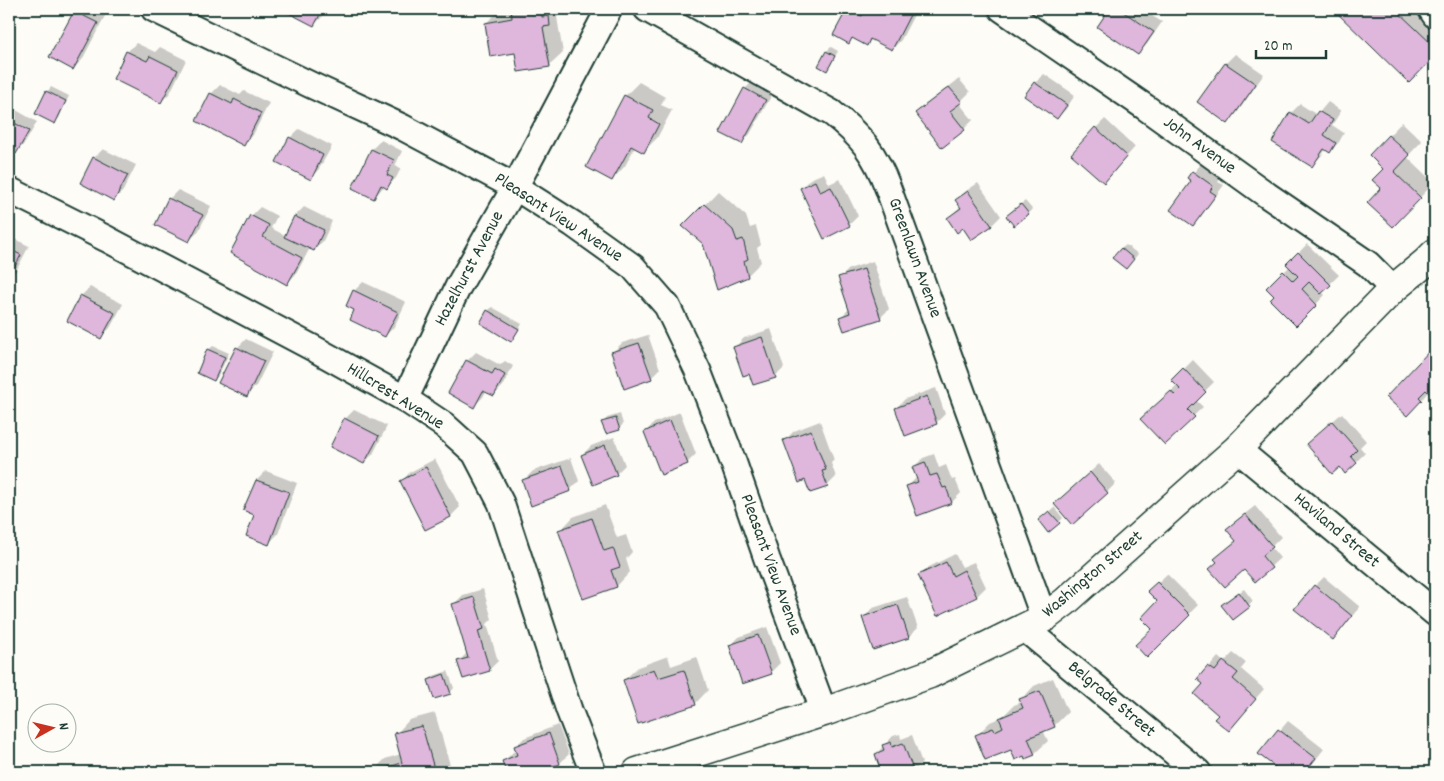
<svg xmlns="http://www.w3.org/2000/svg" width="1444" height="781" font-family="Dekko,sans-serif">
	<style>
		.shadow { fill: #0003 }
		.building { fill: #dfb6dc; stroke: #1f3d34 }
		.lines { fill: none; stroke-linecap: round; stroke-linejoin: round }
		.minor-casing { stroke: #1f3d34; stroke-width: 29 }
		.tertiary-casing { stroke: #1f3d34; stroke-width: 31 }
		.minor { stroke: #fdfcf7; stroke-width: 25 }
		.tertiary { stroke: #fdfcf7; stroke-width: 28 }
		.labels { text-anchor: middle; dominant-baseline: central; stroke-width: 5; stroke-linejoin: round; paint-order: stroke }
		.street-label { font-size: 18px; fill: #1f3d34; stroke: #fdfcf7 }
	</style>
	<rect width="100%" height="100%" fill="#fdfcf7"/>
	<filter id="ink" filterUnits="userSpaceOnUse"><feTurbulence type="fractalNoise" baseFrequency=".02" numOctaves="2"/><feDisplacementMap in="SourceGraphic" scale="10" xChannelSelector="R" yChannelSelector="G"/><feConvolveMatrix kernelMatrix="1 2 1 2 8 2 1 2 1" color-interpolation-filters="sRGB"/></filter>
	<g filter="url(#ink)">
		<path class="shadow" d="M77 9H96L106 14 82 60 73 69 75 11Z
			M284 9H327L323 16 314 25Z
			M506 9H563V11L557 17 563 53 549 66 516 52 486 23 500 10Z
			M848 9H917L901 40 892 49 872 39 866 45 853 38 849 42 834 35Z
			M1110 9H1141L1162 22 1147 44 1138 53 1098 27Z
			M1335 9H1430L1435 13V54L1409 81Z
			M136 43 155 52 160 47 186 60 170 93 161 102 127 52Z
			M831 47 838 51 831 65 827 69 820 65 827 51Z
			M1235 54 1264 74 1237 113 1228 122 1199 102 1226 63Z
			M1044 74 1075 95 1066 109 1057 118 1035 83Z
			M959 79 970 92 959 103 973 120 964 129 917 113 926 104Z
			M754 80 774 91 750 134 741 143 745 89Z
			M639 82 665 97 661 105 672 110 657 138 643 152 635 147 625 166 612 180 625 96Z
			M220 85 240 95 244 91 269 103 253 135 244 144 211 94Z
			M51 87 69 96 59 118 54 122 47 92Z
			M1328 102 1341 111 1332 125 1344 133 1339 142 1330 151 1326 149 1321 156 1312 165 1291 113 1300 104 1317 115Z
			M9 106 37 122 25 143 16 152 9 148Z
			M1105 119 1135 147 1113 172 1096 128Z
			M1402 122 1422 141 1407 157 1434 183 1406 212 1382 188 1385 169 1370 155Z
			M299 129 332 146 319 169 310 178 290 138Z
			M381 140 402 151 395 166 401 168 396 178 387 187 384 186 374 198 353 188 372 149Z
			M103 149 136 165 123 191 114 200 81 183 94 158Z
			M1202 163 1221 177 1218 182 1224 185 1201 216 1193 225V180L1189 178Z
			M824 173 829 184 840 179 858 216 849 225 801 188 810 179Z
			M978 183 1001 216 992 225 971 239 963 227 948 218 961 206 957 200 966 191Z
			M178 190 211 206 198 232 189 241 169 199Z
			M718 191 746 216 750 228 756 226 761 245 757 248 761 262 747 276 684 226Z
			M1025 201 1032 209 1028 214 1011 212Z
			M260 207 277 216 271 228 286 236 295 216 304 207 332 221 323 241 314 250 310 248 296 274 287 283 231 252 251 216Z
			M9 236 29 246 16 271 9 278Z
			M1307 244 1339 275 1322 292 1325 295 1296 325 1276 296 1268 288 1290 266 1288 264Z
			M1126 245 1138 254 1130 264 1121 249Z
			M873 261 889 309 880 318 841 317 850 308 840 278 849 269Z
			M363 282 406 302 394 327 385 336 356 310 347 305 354 291Z
			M90 287 123 304 110 328 101 337 81 296Z
			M492 307 522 324 515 336 511 340 488 311Z
			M771 329 784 368 775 377 750 373 735 347 744 338Z
			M648 335 660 369 651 378 613 352 622 343Z
			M246 339 273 352 256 386 247 395 237 348Z
			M213 346 229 353 218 376 214 380 208 350Z
			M1435 347V391L1432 394 1429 391 1416 406 1388 397Z
			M476 352 500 365 505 361 513 366 503 386 494 395 486 391 483 397 474 406 467 361Z
			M1193 360 1214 382 1196 400 1203 407 1165 443 1151 411 1178 385 1173 380Z
			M936 388 945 414 936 423 896 408 905 399Z
			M354 410 387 426 373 454 364 463 345 419Z
			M680 412 696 454 687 463 645 432 654 423Z
			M1342 413 1366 441 1360 447 1365 453 1356 462 1340 465 1317 435Z
			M620 414 623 424 619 429 603 423 607 418Z
			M820 421 834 460 831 463 836 477 827 486 785 440 794 431Z
			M614 437 625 465 616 474 582 455 591 446Z
			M934 454 939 468 946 465 952 480 955 479 961 493 952 502 908 486 917 477 914 467 923 458Z
			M571 458 579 481 570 490 524 480 533 471Z
			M435 459 460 507 451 516 426 529 402 481 410 472Z
			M1099 464 1116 483 1107 492 1055 504Z
			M266 471 297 483 278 534 269 543 256 514 244 509 257 480Z
			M605 505 617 538 626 535 632 552 626 559 630 572 617 586 584 598 560 531 573 517Z
			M1255 506 1281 537 1271 547 1280 558 1255 581 1244 568 1218 562 1225 550 1237 540V520Z
			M1054 507 1063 518 1059 522 1044 516Z
			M955 554 962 567 974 562 986 587 977 596 920 576 929 567Z
			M1167 574 1198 605 1147 656 1159 601 1149 591Z
			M1324 577 1360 607 1333 638 1315 586Z
			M483 589 492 619 487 624 498 661 489 670 459 661 468 652 454 604 463 595Z
			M1244 589 1253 601 1233 618 1227 601Z
			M907 597 918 628 909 637 874 649 864 617 873 608Z
			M767 627 780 663 771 672 730 646 739 637Z
			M1233 653 1246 663 1241 669 1264 689 1229 729 1204 684 1199 679 1218 657 1224 662Z
			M668 656 671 666 697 657 708 690 695 704 624 680 638 667Z
			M448 671 454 688 450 693 429 680 433 676Z
			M1053 678 1068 712 1054 726 1043 730 1048 741 1034 754H1025L976 736 990 722 1002 717 1014 705 1022 702 1021 700 1034 686Z
			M435 713 452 772H372L385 759 401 754 396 734 409 720Z
			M1288 721 1324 749 1306 772H1284L1260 754Z
			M558 725 569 754 560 763 535 772H524L521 767 508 772 504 761 513 752 517 751 515 747 524 738Z
			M900 734 901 739 912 735 922 763 914 771 915 772H882L876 754 893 736Z"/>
		<path class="building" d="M281 9H323L314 26Z
			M511 9H541L542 17 549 16 550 26 543 27 550 67 518 72 515 53 490 57 485 23 512 18Z
			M847 9 862 16 866 9H874L887 15 890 9H903L911 13 892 50 870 39 867 46 852 38 849 44 833 35Z
			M1109 9H1119L1154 32 1138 55 1097 27Z
			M1333 9H1395L1435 47V56L1409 83Z
			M74 11 98 23 73 70 49 57Z
			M126 51 147 61 150 56 178 70 161 103 113 79Z
			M826 51 835 56 827 71 818 66Z
			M1225 63 1256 84 1228 124 1197 102Z
			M1034 82 1067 105 1057 119 1024 96Z
			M949 87 962 102 950 111 965 130 942 148 915 113Z
			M744 88 766 100 742 144 720 133Z
			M46 91 66 101 55 124 35 114Z
			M210 93 232 104 234 99 261 113 244 146 196 121Z
			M624 95 653 110 649 118 659 124 644 153 631 146 612 181 586 167Z
			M1318 111 1333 120 1324 135 1336 143 1330 153 1324 149 1312 167 1272 142 1290 112 1309 124Z
			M9 120 29 131 16 154 9 150Z
			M1095 127 1127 156 1104 183 1071 154Z
			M1388 135 1410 155 1394 172 1421 198 1393 227 1367 203 1381 188 1372 180 1383 169 1369 155Z
			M289 137 323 155 311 180 276 162Z
			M371 149 394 160 387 175 393 178 387 189 381 185 374 199 352 188Z
			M93 157 128 175 114 201 80 183Z
			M1192 171 1213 186 1210 191 1216 195 1193 226 1170 210 1191 181 1187 178Z
			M815 181 820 192 831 187 850 226 824 239 800 188Z
			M968 191 992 226 971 240 963 228 957 233 947 218 961 208 955 200Z
			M168 198 203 215 189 242 155 225Z
			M704 204 733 230 737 241 743 239 748 259 744 261 748 277 717 290 703 244 682 226Z
			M1021 204 1029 214 1014 226 1006 216Z
			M250 215 269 225 263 237 302 258 287 285 230 253Z
			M294 216 324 230 314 251 284 237Z
			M1121 248 1134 259 1126 269 1112 258Z
			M9 249 21 255 9 278Z
			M1298 252 1331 285 1321 294 1309 282 1302 289 1317 305 1296 326 1270 300 1274 296 1266 288 1283 271 1293 281 1298 276 1286 264Z
			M864 269 881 319 844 331 839 317 850 313 838 277Z
			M353 290 398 312 385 337 350 320 354 310 346 306Z
			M80 295 115 313 101 339 67 321Z
			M487 310 519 329 511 342 480 323Z
			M762 337 776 378 753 385 749 374 743 376 733 347Z
			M639 343 652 379 624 389 611 352Z
			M1435 345V393L1432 396 1426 390 1419 397 1422 400 1407 416 1386 397Z
			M236 347 264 361 247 397 218 383Z
			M207 349 225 357 214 381 197 373Z
			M466 360 492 374 495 369 505 375 494 396 483 391 474 408 448 393Z
			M1183 368 1206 392 1188 410 1195 417 1165 445 1140 419 1171 391 1174 395 1180 389 1171 380Z
			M927 396 937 424 905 436 895 408Z
			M344 418 379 436 364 464 330 447Z
			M616 418 620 430 606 434 601 422Z
			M670 420 688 464 661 475 644 432Z
			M1332 421 1357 450 1351 456 1357 463 1345 474 1340 467 1332 474 1306 444Z
			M811 430 826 470 822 471 828 487 810 493 805 480 799 483 783 440Z
			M605 445 617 475 593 485 581 455Z
			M925 462 930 476 937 474 943 488 946 487 952 503 917 516 906 486 918 482 912 467Z
			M562 466 571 491 531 506 522 480Z
			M426 467 451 517 425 530 400 481Z
			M1090 472 1108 493 1072 525 1054 504Z
			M256 480 289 492 269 545 246 536 254 515 243 510Z
			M1049 511 1060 523 1048 533 1038 520Z
			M1245 514 1273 547 1262 556 1272 568 1255 582 1244 570 1225 587 1209 569 1217 562 1214 559 1236 541 1226 529Z
			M592 518 604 551 613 548 620 567 611 570 617 587 583 599 558 530Z
			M946 562 953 576 964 570 977 597 937 616 918 575Z
			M1157 582 1190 615 1147 658 1135 645 1152 629 1141 618 1157 601 1147 591Z
			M1314 585 1352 616 1333 640 1294 609Z
			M1239 592 1250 607 1233 620 1221 605Z
			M474 597 484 629 478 631 490 671 463 679 457 661 468 658 452 604Z
			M898 605 909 638 873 650 862 617Z
			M758 635 772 674 742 684 729 645Z
			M1223 661 1238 673 1233 679 1256 699 1229 731 1214 719 1218 715 1194 694 1203 684 1197 679 1208 666 1215 671Z
			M654 669 658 678 684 670 696 705 638 724 623 680Z
			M444 674 451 694 434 699 428 680Z
			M1040 691 1055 727 1028 738 1035 755 1025 759 1024 756 1015 760 1011 750 985 760 975 735 993 728 995 731 1003 727 999 718 1023 708 1019 699Z
			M422 726 435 772H371L402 763 394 733Z
			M1278 729 1316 758 1305 772H1282L1258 754Z
			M549 733 560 764 539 772H522L521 769 512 772H506L502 761 517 755 514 746Z
			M891 742 892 747 903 743 914 772H881L875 754 884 750 882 745Z"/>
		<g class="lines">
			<defs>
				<path id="minor" d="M154 9 311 85 402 127 515 187 573 224 633 267 667 306 698 371 734 464 767 559 824 712
					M647 9 832 113C861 136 875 153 888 188L1044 618
					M1002 9 1145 107 1267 195 1368 264 1393 289
					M1431 9 1435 15
					M9 190 107 239 313 348 405 399 444 425 475 453 501 503 569 710 593 772
					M405 399 458 287 515 187 609 9
					M1237 449 1435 613
					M1024 628 1198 772"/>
				<path id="tertiary" d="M637 772 824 712 930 674 1044 618 1065 602 1237 449 1393 289 1426 262 1435 253"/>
			</defs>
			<use href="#minor" class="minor-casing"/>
			<use href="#tertiary" class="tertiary-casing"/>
			<use href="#minor" class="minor"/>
			<use href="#tertiary" class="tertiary"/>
		</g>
	</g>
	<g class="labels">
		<g class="street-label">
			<text transform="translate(1199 146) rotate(36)">John Avenue</text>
			<text transform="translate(558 218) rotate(33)">Pleasant View Avenue</text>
			<text transform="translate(914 258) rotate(70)">Greenlawn Avenue</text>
			<text transform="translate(470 269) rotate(-62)">Hazelhurst Avenue</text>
			<text transform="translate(395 397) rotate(32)">Hillcrest Avenue</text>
			<text transform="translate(1336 531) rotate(40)">Haviland Street</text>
			<text transform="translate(770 565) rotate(70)">Pleasant View Avenue</text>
			<text transform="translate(1093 575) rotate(-40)">Washington Street</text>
			<text transform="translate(1111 700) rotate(40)">Belgrade Street</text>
		</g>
	</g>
	<rect width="1444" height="781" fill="none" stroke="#fdfcf7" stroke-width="30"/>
	<rect x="15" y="15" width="1414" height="751" fill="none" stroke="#1f3d34" stroke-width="2" filter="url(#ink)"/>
	<g transform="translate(52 728) rotate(82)"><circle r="24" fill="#fdfcf7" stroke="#a4b0a9"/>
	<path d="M0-4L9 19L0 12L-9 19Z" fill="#c8321e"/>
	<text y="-8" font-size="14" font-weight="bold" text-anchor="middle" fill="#1f3d34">N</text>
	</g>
	<path d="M1256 50v8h70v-8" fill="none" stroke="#1f3d34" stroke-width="2.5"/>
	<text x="1264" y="50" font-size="15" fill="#1f3d34" stroke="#fdfcf7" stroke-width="4" paint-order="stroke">20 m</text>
</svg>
